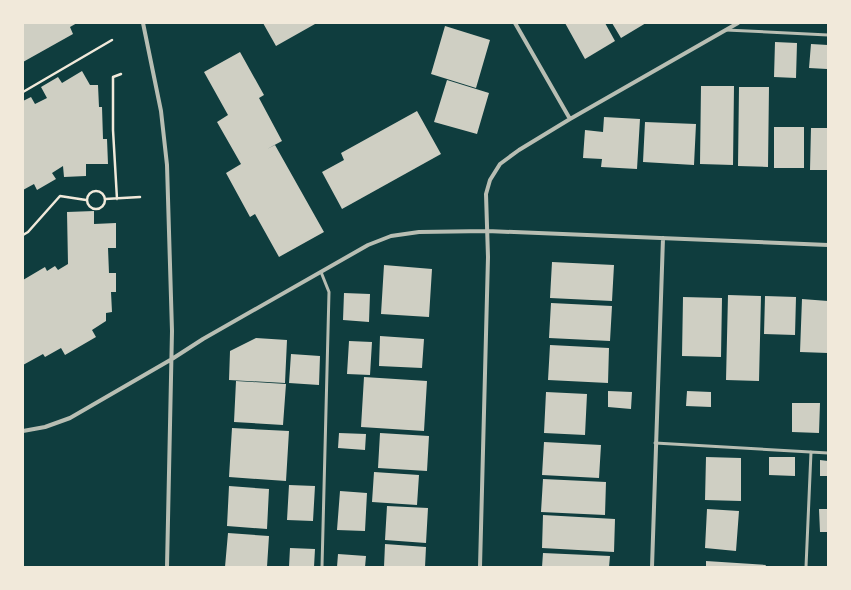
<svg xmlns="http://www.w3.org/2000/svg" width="851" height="590" viewBox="0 0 851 590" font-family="Lato,sans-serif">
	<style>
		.building { fill: #cfcfc3 }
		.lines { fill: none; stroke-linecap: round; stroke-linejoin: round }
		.path { stroke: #f1e9da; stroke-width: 2.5 }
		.service { stroke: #b8beb3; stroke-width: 3 }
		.minor { stroke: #b8beb3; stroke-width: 4 }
	</style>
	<rect width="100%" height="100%" fill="#0f3d3e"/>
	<path class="building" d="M23,23H77L70,27L73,34L23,62Z
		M263,23H314L315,24L276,46Z
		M565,23H605L615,41L585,59Z
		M612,23H646L621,38Z
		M445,26L490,40L476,88L431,74Z
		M775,42L797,43L796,78L774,77Z
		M811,44L828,45L827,69L809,68Z
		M240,52L264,95L259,98L282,141L267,149L275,145L324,232L279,257L255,214L250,217L226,173L241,164L217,122L228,115L204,72Z
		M82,71L90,85H98L99,107H102L103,139H107L108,164H86V176L64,177L63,166L52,173L56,179L37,190L34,184L23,190V101L31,97L35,104L47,98L41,87L58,77L62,83Z
		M447,80L489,93L477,134L434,122Z
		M701,86H734L733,165L700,164Z
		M739,87H769L768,167L738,166Z
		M417,111L441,154L342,209L322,172L344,160L341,153Z
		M604,117L640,119L637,169L601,167L602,159L583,158L585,130L603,132Z
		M645,122L696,124L694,165L643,162Z
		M774,127H804V168H774Z
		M811,128H828V170H810Z
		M94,211V224L116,223V248H108L109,273H116V292H111L112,312L106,313V321L92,330L96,337L65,355L61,348L45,357L43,354L23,365V280L45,267L47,271L55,266L58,270L68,264L67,212Z
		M552,262L614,265L612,301L550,298Z
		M384,265L432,269L429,317L381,314Z
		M344,293L370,294L369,322L343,320Z
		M728,295L761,296L759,381L726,380Z
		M765,296L796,297L795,335L764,334Z
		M683,297L722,298L721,357L682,356Z
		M802,299L828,301V353L800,352Z
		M551,303L612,306L610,341L549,338Z
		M380,336L424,339L422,368L379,366Z
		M256,338L287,340L285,383L229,380L230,351Z
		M349,341L372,342L370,375L347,374Z
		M550,345L609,348L608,383L548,380Z
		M291,354L320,356L319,385L289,383Z
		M364,377L427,381L424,431L361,427Z
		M236,381L286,384L283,425L234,422Z
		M608,391L632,392L631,409L608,407Z
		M687,391L711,392V407L686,406Z
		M546,392L587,394L585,435L544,433Z
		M792,403H820L819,433L792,432Z
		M232,428L289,431L286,481L229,477Z
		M339,433L366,434L365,450L338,448Z
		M380,433L429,436L427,471L378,468Z
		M544,442L601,445L599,478L542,475Z
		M706,457L741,458V501L705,500Z
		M769,457H795V476L769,475Z
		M820,460L828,461V476H820Z
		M374,472L419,475L417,505L372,502Z
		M543,479L606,482L605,515L541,512Z
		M289,485L315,486L313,521L287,520Z
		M229,486L269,489L267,529L227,526Z
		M340,491L367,493L365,531L337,530Z
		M387,506L428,508L426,543L385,540Z
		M707,509L739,511L736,551L705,548Z
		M819,509H828V532H820Z
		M543,515L615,519L614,552L542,548Z
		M228,533L269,536L267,567H225Z
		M385,544L426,547L425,567H384Z
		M290,548L315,549L314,567H289Z
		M543,553L610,556L609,567H542Z
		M338,554L366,556L365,567H337Z
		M706,561L766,565L765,567H706Z"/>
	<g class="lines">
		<path class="path" d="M23,92L112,40
			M87 200a9 9 0 1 1 18 0a9 9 0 1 1-18 0Z
			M105,199L140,197
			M117,199L113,130V77L121,74
			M23,235L28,232L60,196L86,200"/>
		<path class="service" d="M726,30L828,35
			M321,272L329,292L322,567
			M655,443L828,453
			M806,567L811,452"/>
		<path class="minor" d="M143,23L161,111L167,165L172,331L167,567
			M515,23L570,119
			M23,431L45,427L70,418L172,359L203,339L368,245L391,236L419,232L487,231L828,245
			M480,567L488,257L486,194L490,180L500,164L519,150L570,119L738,23
			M652,567L663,238"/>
	</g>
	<rect width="851" height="590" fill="none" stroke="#f1e9da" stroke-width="48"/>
</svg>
